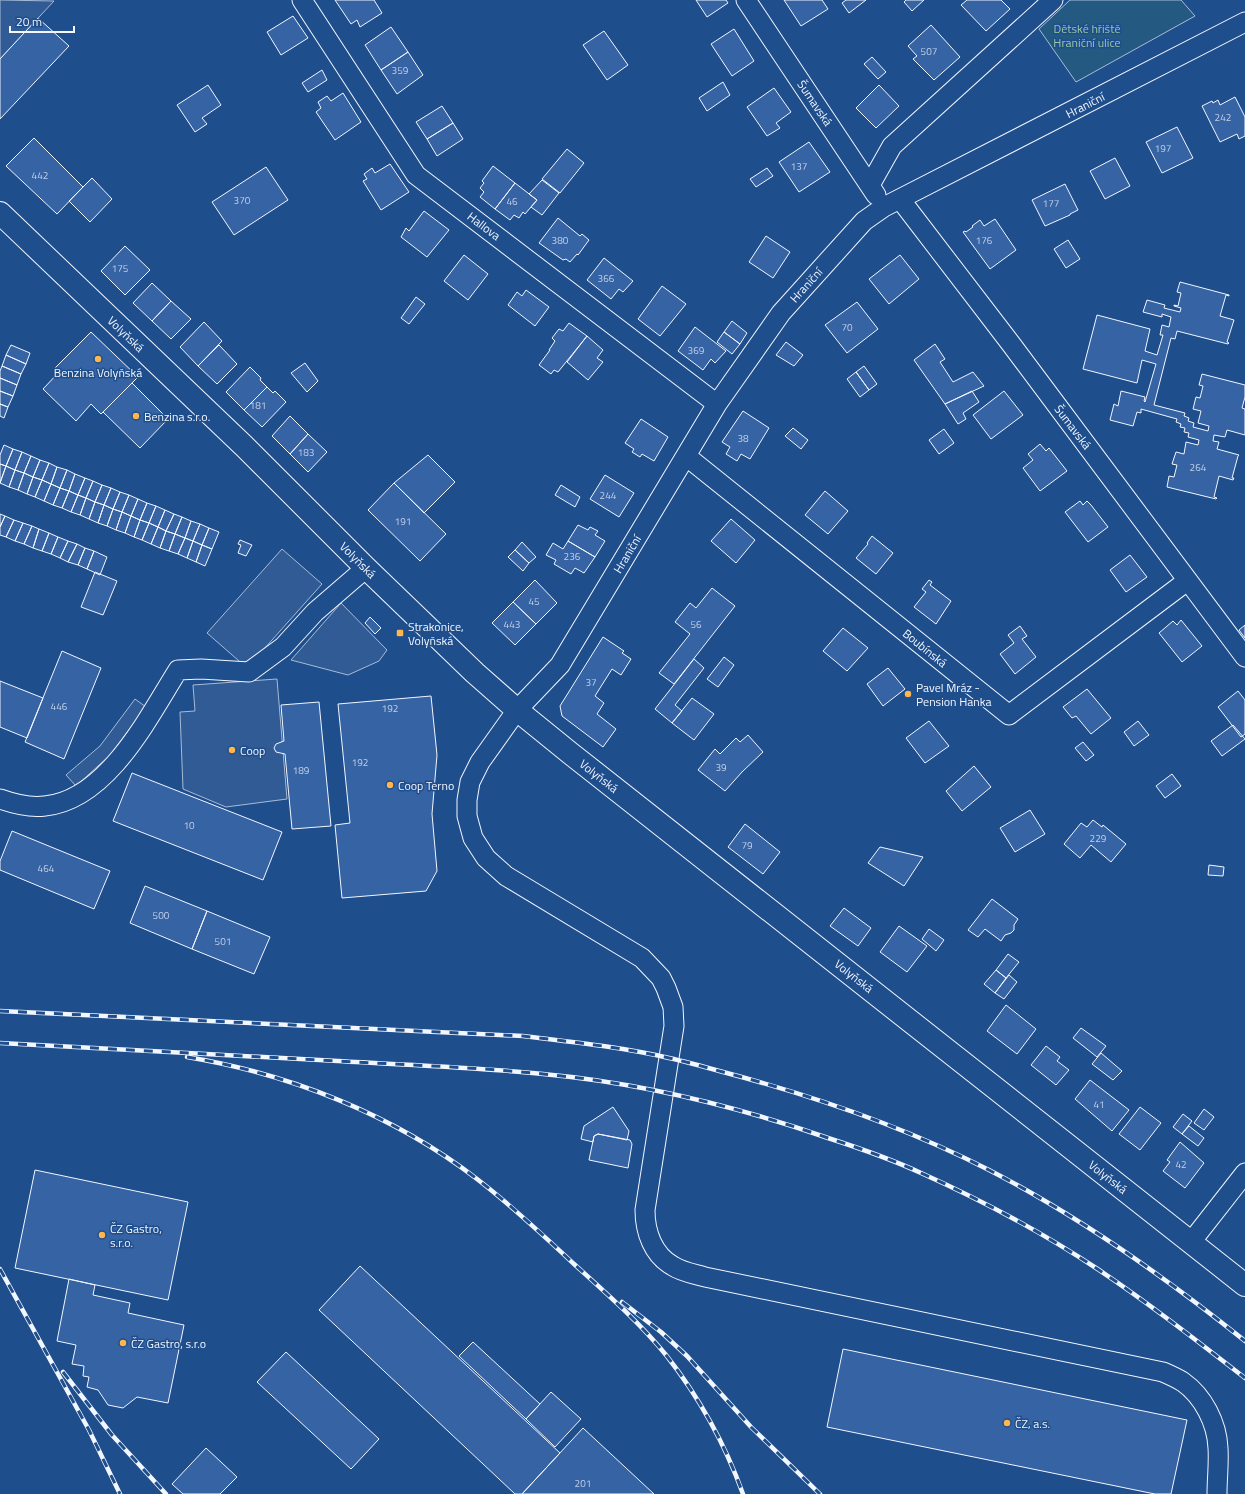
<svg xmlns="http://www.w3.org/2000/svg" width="1245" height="1494" viewBox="0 0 1245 1494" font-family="'Titillium Web',sans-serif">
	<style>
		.green { fill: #245a82; stroke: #a8bbd7 }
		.parking { fill: #305b95; stroke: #a8bbd7 }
		.building { fill: #3563a3; stroke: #f2f6ff }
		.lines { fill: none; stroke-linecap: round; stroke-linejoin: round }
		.street-casing { stroke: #f2f6ff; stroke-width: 21 }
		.primary-casing { stroke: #f2f6ff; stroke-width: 24 }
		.street { stroke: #1f4e8c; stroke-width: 19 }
		.primary { stroke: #1f4e8c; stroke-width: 22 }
		.rail-casing { stroke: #f2f6ff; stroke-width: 4.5 }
		.rail { stroke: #1f4e8c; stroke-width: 3; stroke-dasharray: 9; stroke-linecap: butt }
		.poi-dot { fill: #ffb74d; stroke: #1f4e8c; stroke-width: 1.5 }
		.labels { text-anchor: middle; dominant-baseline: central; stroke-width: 3; stroke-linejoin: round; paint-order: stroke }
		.number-label { font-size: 10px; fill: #c3d1e8 }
		.park-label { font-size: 12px; fill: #97c8a6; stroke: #1f4e8c }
		.street-label { font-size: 12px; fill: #f2f6ff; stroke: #1f4e8c }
		.poi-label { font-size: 12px; fill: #f2f6ff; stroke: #1f4e8c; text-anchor: start }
	</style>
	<rect width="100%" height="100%" fill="#1f4e8c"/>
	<path class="green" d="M1070,0H1181L1195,16L1076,82L1039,29Z"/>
	<path class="parking" d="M0,0L54,1L0,59Z
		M282,549L322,584L247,668L207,633Z
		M341,603L387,650L379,661L348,675L291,660Z
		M277,679L287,799L226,807L183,789L180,712L195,711L193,685Z
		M135,699L146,707L110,755L76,786L66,775L100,746Z"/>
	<path class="building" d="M335,0H374L382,13L360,27L357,20L351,24Z
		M696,0H726L728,3L707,17Z
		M784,0H822L828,9L801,26Z
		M846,0H866L849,13L842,3Z
		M906,0H924L912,11L904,2Z
		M967,0H1001L1010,9L986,31L961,5Z
		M293,16L308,38L281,55L267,32Z
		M38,18L69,46L0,119V59Z
		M931,25L960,57L934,80L913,59L917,56L908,46Z
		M391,27L408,52L381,70L365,45Z
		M734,29L754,61L732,76L711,44Z
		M604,31L628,65L607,80L583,45Z
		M408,52L423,75L397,94L381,70Z
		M872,57L886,72L878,79L864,64Z
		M322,70L327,80L308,92L302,83Z
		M723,82L730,95L707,111L699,98Z
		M208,85L221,105L202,118L207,124L195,132L177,105Z
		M879,85L899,106L876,128L856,108Z
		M774,88L791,112L776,123L780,128L767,136L747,107Z
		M343,93L361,122L335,140L316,112L321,108L318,102L327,96L331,101Z
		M1235,97L1245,117V136L1239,139L1237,134L1220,142L1202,106L1212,101L1213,103L1218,100L1220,105Z
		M442,106L453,123L427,139L416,122Z
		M453,123L463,139L437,156L427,139Z
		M1177,127L1193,158L1162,173L1146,142Z
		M34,138L83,187L57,214L6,166Z
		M809,142L830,172L799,192L779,162Z
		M567,149L584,163L560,193L542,179Z
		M1115,158L1130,186L1105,199L1090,171Z
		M390,164L409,192L381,210L363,181L367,179L364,174L372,168L375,173Z
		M493,166L515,183L495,209L480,197L484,192L480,188L484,183L482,181Z
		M266,167L288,200L234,235L212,202Z
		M767,168L773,176L756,187L750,179Z
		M92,178L112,199L90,222L69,201Z
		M542,180L559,193L542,215L531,207L537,200L529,194Z
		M515,183L537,200L525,214L523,212L519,218L514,215L510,220L495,209Z
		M1065,184L1078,210L1070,214V215L1045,226L1032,200Z
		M424,211L449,230L427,257L401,237L406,228L409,231Z
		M558,218L580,236L582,234L589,240L578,255L577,254L570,262L566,259L563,260L539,243Z
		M995,219L1016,250L990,269L963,232L965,231L966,232L973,227L972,226L980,220L984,226Z
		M766,236L790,252L773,278L749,262Z
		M1068,240L1080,259L1066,268L1054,249Z
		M125,246L150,270L125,295L101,271Z
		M464,255L488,274L468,300L444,281Z
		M900,255L919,279L889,304L869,279Z
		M604,258L633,281L623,292L619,289L611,299L587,280Z
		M1180,282L1229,295V296L1226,295L1220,316L1234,320L1227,342L1229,343L1228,344L1177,331L1175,339L1171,338L1154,405L1185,413L1184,416L1189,418L1188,421L1194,423L1193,427L1208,431L1209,426L1198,423L1201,411L1193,409L1196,397L1200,398L1203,386L1199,385L1202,374L1245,385V397L1242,408L1245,409V435L1227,430L1225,437L1214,435L1213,441L1219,442L1217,449L1239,455L1238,456L1232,478H1234L1233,480L1219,476L1214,497L1217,498L1216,499L1167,487L1169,476L1174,477L1177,465L1172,464L1176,452L1184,454L1186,442L1198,445L1199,440L1188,437L1189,433L1184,432L1185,428L1180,427L1181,424L1176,422L1177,419L1141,409V413L1137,412L1133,426L1110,420L1114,404L1118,406L1121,391L1145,397L1144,401L1145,402L1156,364L1142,360L1137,383L1083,369L1097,315L1150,329L1145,351L1157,355L1163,335H1160L1162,325L1169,327L1171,317L1162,314V317L1143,312L1147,300L1165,305L1164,308L1180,312L1181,308L1174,306V305L1178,306L1181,293L1177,292Z
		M152,283L171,301L152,321L133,303Z
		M662,286L686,304L660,336L638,319Z
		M526,290L549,307L535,326L508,305L517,292L522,296Z
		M416,297L425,304L409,324L401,318Z
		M171,301L191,319L171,339L152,321Z
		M857,302L878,329L847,353L825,325Z
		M732,321L747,333L740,344L724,332Z
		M204,322L222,341L198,366L180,347Z
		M569,323L587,336L558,372L554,370L551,374L539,365L550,350H549L555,341L552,338L559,329L563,331Z
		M695,327L726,351L715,363L711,359L703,370L678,351Z
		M91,332L138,377L101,414L91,404L76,421L43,389L59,372L55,368Z
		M724,332L740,344L732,354L717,342Z
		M587,336L603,350L597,358L603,362L588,380L567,362Z
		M786,342L803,355L794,366L776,355Z
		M935,344L945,359L940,362L953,382L973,372L984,386L945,404L914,360Z
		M11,345L30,353L26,364L6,355Z
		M219,345L237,364L217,384L198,366Z
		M6,355L26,364L21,374L2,366Z
		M305,363L318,381L307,392L291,373Z
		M2,366L21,374L17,385L0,378V371Z
		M864,366L877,384L869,390L856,372Z
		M250,367L261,378L260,380L267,387L244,410L226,392Z
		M856,372L869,390L860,397L847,379Z
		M0,378L17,385L13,396L0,391Z
		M132,383L168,419L140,448L103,412Z
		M267,387L273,393L275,391L286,402L262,427L244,410Z
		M0,391L13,396L8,407L0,404Z
		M972,391L979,402L963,413L966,419L958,424L945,404Z
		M1004,391L1023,415L991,439L973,415Z
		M0,404L8,407L4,418L0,416Z
		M743,411L769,428L750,459L741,454L737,461L726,454L730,447L722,442Z
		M290,416L308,434L290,454L272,436Z
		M641,419L668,437L654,461L642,454L640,457L632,452L634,449L625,443Z
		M793,428L808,440L801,449L785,436Z
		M944,429L954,443L939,454L929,440Z
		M308,434L327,452L308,472L290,454Z
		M1040,444L1046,451L1049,448L1067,471L1040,491L1023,468L1033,460L1028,454Z
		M4,445L13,449L6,466L0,464V455Z
		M13,449L22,452L15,470L6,466Z
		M22,452L31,456L24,473L15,470Z
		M428,455L455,482L424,513L394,483Z
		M31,456L40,460L33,477L24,473Z
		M40,460L49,463L42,480L33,477Z
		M49,463L57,467L51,484L42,480Z
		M0,464L6,466L0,483Z
		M6,466L15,470L9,487L0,483Z
		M57,467L67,470L60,488L51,484Z
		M15,470L24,473L18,490L9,487Z
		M67,470L75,474L69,491L60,488Z
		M24,473L33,477L27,494L18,490Z
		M75,474L85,478L78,495L69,491Z
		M605,475L634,493L619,517L590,499Z
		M33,477L42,480L35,497L27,494Z
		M85,478L93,481L86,498L78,495Z
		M42,480L51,484L44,501L35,497Z
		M93,481L102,485L95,502L86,498Z
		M394,483L446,534L420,561L368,510Z
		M51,484L60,488L53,505L44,501Z
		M102,485L111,488L104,505L95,502Z
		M561,485L580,497L575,507L555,495Z
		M60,488L69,491L62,508L53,505Z
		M111,488L120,492L113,509L104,505Z
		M69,491L78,495L71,512L62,508Z
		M825,491L848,511L828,534L805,515Z
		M120,492L129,495L122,512L113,509Z
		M78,495L86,498L80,515L71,512Z
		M129,495L138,499L131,516L122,512Z
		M86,498L95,502L89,519L80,515Z
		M138,499L147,503L140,520L131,516Z
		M1080,501L1083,505L1087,501L1091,505L1108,527L1088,542L1065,512Z
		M95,502L104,505L98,523L89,519Z
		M147,503L156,506L149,523L140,520Z
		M104,505L113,509L107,526L98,523Z
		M156,506L165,510L158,527L149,523Z
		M113,509L122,512L116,530L107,526Z
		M165,510L174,514L166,531L158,527Z
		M122,512L131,516L125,533L116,530Z
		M0,514L5,516L0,527Z
		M174,514L182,517L175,534L166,531Z
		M5,516L14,520L6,537L0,535V527Z
		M131,516L140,520L134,537L125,533Z
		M182,517L191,521L185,538L175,534Z
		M731,519L755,540L736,563L711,541Z
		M14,520L23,523L15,541L6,537Z
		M140,520L149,523L142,540L134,537Z
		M191,521L200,524L193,541L185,538Z
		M23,523L32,526L24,544L15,541Z
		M149,523L158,527L151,544L142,540Z
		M200,524L209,528L202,545L193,541Z
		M578,525L588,530L590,527L598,531L595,535L605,541L595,557L568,541Z
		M32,526L39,529L33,548L24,544Z
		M158,527L166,531L160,548L151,544Z
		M209,528L219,532L212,549L202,545Z
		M39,529L49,533L42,551L33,548Z
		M166,531L175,534L169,551L160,548Z
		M49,533L58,537L51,554L42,551Z
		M175,534L185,538L178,554L169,551Z
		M872,536L893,553L876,574L856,558L868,544L867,543Z
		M58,537L68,541L60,558L51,554Z
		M185,538L193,541L187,558L178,554Z
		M240,540L252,545L246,556L238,553L241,545L238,544Z
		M68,541L77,544L68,562L60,558Z
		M193,541L202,545L196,562L187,558Z
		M568,541L595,557L584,573L575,568L571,574L554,564L556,560L546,555L553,543L563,549Z
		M522,542L536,557L529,563L515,550Z
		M77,544L85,548L78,565L68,562Z
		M202,545L212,549L205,566L196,562Z
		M85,548L94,551L87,569L78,565Z
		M515,550L529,563L523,571L508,557Z
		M94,551L107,557L100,575L87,569Z
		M1130,555L1147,577L1126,592L1110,570Z
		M95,572L117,581L103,615L81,607Z
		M535,580L557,603L536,624L513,602Z
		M929,580L932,582L930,585L951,601L936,624L914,607L926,592L922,589Z
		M712,588L735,606L674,684L659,673L690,634L675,622L690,603L696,608Z
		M513,602L536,624L515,645L492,623Z
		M370,617L381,628L375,634L365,623Z
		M1181,620L1202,646L1182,662L1159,633L1173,621L1177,625Z
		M1245,625V638L1239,630Z
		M1020,626L1027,636L1022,639L1036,657L1015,674L1000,654L1014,643L1008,635Z
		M843,628L868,648L847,671L823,651Z
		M603,637L624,651L622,653L631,659L621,675L612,669L595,696L604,703L597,714L616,729L603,747L562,716L560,706Z
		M62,651L101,668L64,759L25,742Z
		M724,657L734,665L718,687L707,679Z
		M694,659L704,668L675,705L682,711L672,723L655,709Z
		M888,668L905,689L883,706L867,684Z
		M0,681L43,698L27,738L0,727Z
		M1087,689L1111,718L1091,734L1076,716L1072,718L1063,707Z
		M1238,691L1245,700V734L1241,737L1218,707Z
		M431,696L437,755L432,814L437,871L426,891L342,898L335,825L350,823L338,704Z
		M692,698L714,714L694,740L672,723Z
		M319,702L331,826L292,829L285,754L276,752L274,748L276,744L284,741L281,705Z
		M929,721L949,746L925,763L906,738Z
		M1138,721L1149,735L1134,746L1124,732Z
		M1233,725L1245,739L1222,756L1211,741Z
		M748,735L763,752L742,772L725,791L698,770L715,749L720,754L736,738L740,742Z
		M1083,742L1094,755L1086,761L1075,748Z
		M974,766L991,787L962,811L946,791Z
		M132,773L282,832L263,880L113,821Z
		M1172,774L1181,786L1165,798L1156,786Z
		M1030,810L1045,834L1015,852L1000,828Z
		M1093,820L1102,827L1103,825L1126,844L1111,862L1091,845L1080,858L1064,844L1081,823L1087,827Z
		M745,824L780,852L763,874L728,847Z
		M12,831L110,871L94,909L0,870V861Z
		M880,847L923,857L904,886L868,863Z
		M1209,865L1224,867L1223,876L1208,875Z
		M145,886L207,911L192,949L130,923Z
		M992,899L1018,919L1014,925V930L1011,933L1005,935L1001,941L985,929L978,937L968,930Z
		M844,908L871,928L858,946L830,926Z
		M207,911L270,937L254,974L192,949Z
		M899,926L927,946L907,972L880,952Z
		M929,929L944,940L936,951L922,939Z
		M1008,954L1019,962L1006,978L996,970Z
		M996,970L1006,978L995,993L984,984Z
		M1009,975L1017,982L1004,999L995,993Z
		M1006,1005L1036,1029L1017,1054L987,1031Z
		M1081,1028L1106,1046L1097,1057L1073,1038Z
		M1046,1046L1060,1057L1057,1061L1069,1070L1056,1085L1031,1065Z
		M1101,1053L1122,1071L1113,1080L1092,1064Z
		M1090,1080L1129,1110L1112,1131L1075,1099Z
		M613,1107L629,1131L627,1140L598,1134L594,1136L593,1142L581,1139L584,1126Z
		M1140,1107L1161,1123L1140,1150L1119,1134Z
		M1204,1109L1214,1117L1204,1130L1194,1123Z
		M1183,1114L1192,1121L1182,1134L1173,1127Z
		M1189,1126L1204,1138L1198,1146L1182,1134Z
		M598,1134L630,1140L632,1144L628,1168L589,1160L594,1136Z
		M1180,1142L1204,1163L1185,1188L1163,1171L1170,1162L1167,1160Z
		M35,1170L188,1202L168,1300L15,1268Z
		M360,1266L560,1453L522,1494H515L319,1310Z
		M69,1279L95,1285L93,1295L130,1303L128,1313L184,1325L168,1403L137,1397L123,1408L108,1405L98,1390L87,1387L89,1377L83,1376L84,1366L72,1364L76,1345L57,1341Z
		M473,1342L540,1404L526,1419L459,1356Z
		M843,1349L1187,1420L1171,1494H1155L827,1427Z
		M286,1352L379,1439L351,1469L257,1382Z
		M551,1392L581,1419L555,1447L526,1419Z
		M583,1428L654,1494H522Z
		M206,1448L237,1477L220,1494H183L172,1484Z"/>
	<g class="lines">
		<defs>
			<path id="street" d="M302,0L416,175L717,404
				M746,0L876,195
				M870,185L892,146L1053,0
				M900,199L1011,344L1245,657
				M686,456L1009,715L1187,581
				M0,799C14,804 30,808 45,806C107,800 148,718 178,670L201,669L249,672L283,647L315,612L366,568
				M1191,1242L1245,1173
				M1217,1494C1217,1479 1219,1463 1218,1448C1217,1423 1203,1396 1183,1382C1177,1378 1170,1375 1163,1372L705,1277C695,1274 682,1272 673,1266C653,1255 645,1232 645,1210L674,1026L673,1007L666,988L661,978L642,958L506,876L486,858L473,838L467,816V800L470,782L480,762L517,710L560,665L717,404L781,313L864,221L884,207L1245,22"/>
			<path id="primary" d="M0,213L244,446L366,568L475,673L517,710L570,753L1245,1285"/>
		</defs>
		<use href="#street" class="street-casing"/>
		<use href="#primary" class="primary-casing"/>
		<use href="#street" class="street"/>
		<use href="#primary" class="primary"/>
		<defs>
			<path id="rail" d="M0,1011L523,1036C572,1042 621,1047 669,1058C687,1062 705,1067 723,1072C814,1096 905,1127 989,1170C1080,1217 1165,1277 1245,1341
				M0,1043C113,1049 225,1055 338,1061C406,1065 475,1067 543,1074C640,1083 736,1106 828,1138C859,1148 891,1159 921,1173C981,1200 1040,1231 1096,1268C1147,1302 1196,1340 1245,1378
				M187,1057C290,1074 394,1115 477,1179C511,1205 543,1235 574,1264C606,1293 639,1322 666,1355C699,1397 725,1444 743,1494
				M0,1269L89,1430L120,1494
				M622,1302L661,1332L687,1356L751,1427L820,1494
				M63,1372L112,1435L166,1494"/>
		</defs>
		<use href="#rail" class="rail-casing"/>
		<use href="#rail" class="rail"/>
	</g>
	<g class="poi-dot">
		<circle cx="98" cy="359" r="4"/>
		<circle cx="136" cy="416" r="4"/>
		<rect x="396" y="629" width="8" height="8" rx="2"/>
		<circle cx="908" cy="694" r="4"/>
		<circle cx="232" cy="750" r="4"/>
		<circle cx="390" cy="785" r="4"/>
		<circle cx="102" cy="1235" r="4"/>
		<circle cx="123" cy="1343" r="4"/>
		<circle cx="1007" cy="1423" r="4"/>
	</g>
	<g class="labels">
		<g class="number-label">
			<text x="929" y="51">507</text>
			<text x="400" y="70">359</text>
			<text x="1223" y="117">242</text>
			<text x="1163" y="148">197</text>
			<text x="799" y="166">137</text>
			<text x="40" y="175">442</text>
			<text x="242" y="200">370</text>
			<text x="512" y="201">46</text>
			<text x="1051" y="203">177</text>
			<text x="560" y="240">380</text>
			<text x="984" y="240">176</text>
			<text x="120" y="268">175</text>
			<text x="606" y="278">366</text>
			<text x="847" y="327">70</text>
			<text x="696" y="350">369</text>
			<text x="258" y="405">181</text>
			<text x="743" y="438">38</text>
			<text x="306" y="452">183</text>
			<text x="1198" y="467">264</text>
			<text x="608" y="495">244</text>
			<text x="403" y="521">191</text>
			<text x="572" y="556">236</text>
			<text x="534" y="601">45</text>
			<text x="512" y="624">443</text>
			<text x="696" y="624">56</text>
			<text x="591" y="682">37</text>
			<text x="59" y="706">446</text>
			<text x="390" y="708">192</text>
			<text x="360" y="762">192</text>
			<text x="721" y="767">39</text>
			<text x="301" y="770">189</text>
			<text x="189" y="825">10</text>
			<text x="1098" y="838">229</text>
			<text x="747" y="845">79</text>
			<text x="46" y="868">464</text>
			<text x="161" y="915">500</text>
			<text x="223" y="941">501</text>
			<text x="1099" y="1104">41</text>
			<text x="1181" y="1164">42</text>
			<text x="583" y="1483">201</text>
		</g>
		<g class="park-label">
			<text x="1087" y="28">Dětské hřiště<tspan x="1087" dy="14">Hraniční ulice</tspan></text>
		</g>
		<g class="street-label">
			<text transform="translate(815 103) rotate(56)">Šumavská</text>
			<text transform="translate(1085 105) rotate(-27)">Hraniční</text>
			<text transform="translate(484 226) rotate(37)">Hallova</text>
			<text transform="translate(806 285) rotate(-48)">Hraniční</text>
			<text transform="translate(126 334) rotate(44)">Volyňská</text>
			<text transform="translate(1073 427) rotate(53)">Šumavská</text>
			<text transform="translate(627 554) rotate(-59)">Hraniční</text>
			<text transform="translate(358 560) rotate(45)">Volyňská</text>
			<text transform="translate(925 648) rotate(39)">Boubínská</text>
			<text transform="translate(599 776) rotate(38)">Volyňská</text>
			<text transform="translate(854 976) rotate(38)">Volyňská</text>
			<text transform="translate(1108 1177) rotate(38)">Volyňská</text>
		</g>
		<g class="poi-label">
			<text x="98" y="372" text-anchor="middle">Benzina Volyňská</text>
			<text x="144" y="416">Benzina s.r.o.</text>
			<text x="408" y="626">Strakonice,<tspan x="408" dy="14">Volyňská</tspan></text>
			<text x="916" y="687">Pavel Mráz -<tspan x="916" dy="14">Pension Hanka</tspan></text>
			<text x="240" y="750">Coop</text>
			<text x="398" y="785">Coop Terno</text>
			<text x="110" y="1228">ČZ Gastro,<tspan x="110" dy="14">s.r.o.</tspan></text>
			<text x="131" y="1343">ČZ Gastro, s.r.o</text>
			<text x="1015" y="1423">ČZ, a.s.</text>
		</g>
	</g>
	<path d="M10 26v6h64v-6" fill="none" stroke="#f2f6ff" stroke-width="2"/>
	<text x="16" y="26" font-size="12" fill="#f2f6ff" stroke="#1f4e8c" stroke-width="3" paint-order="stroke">20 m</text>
</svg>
